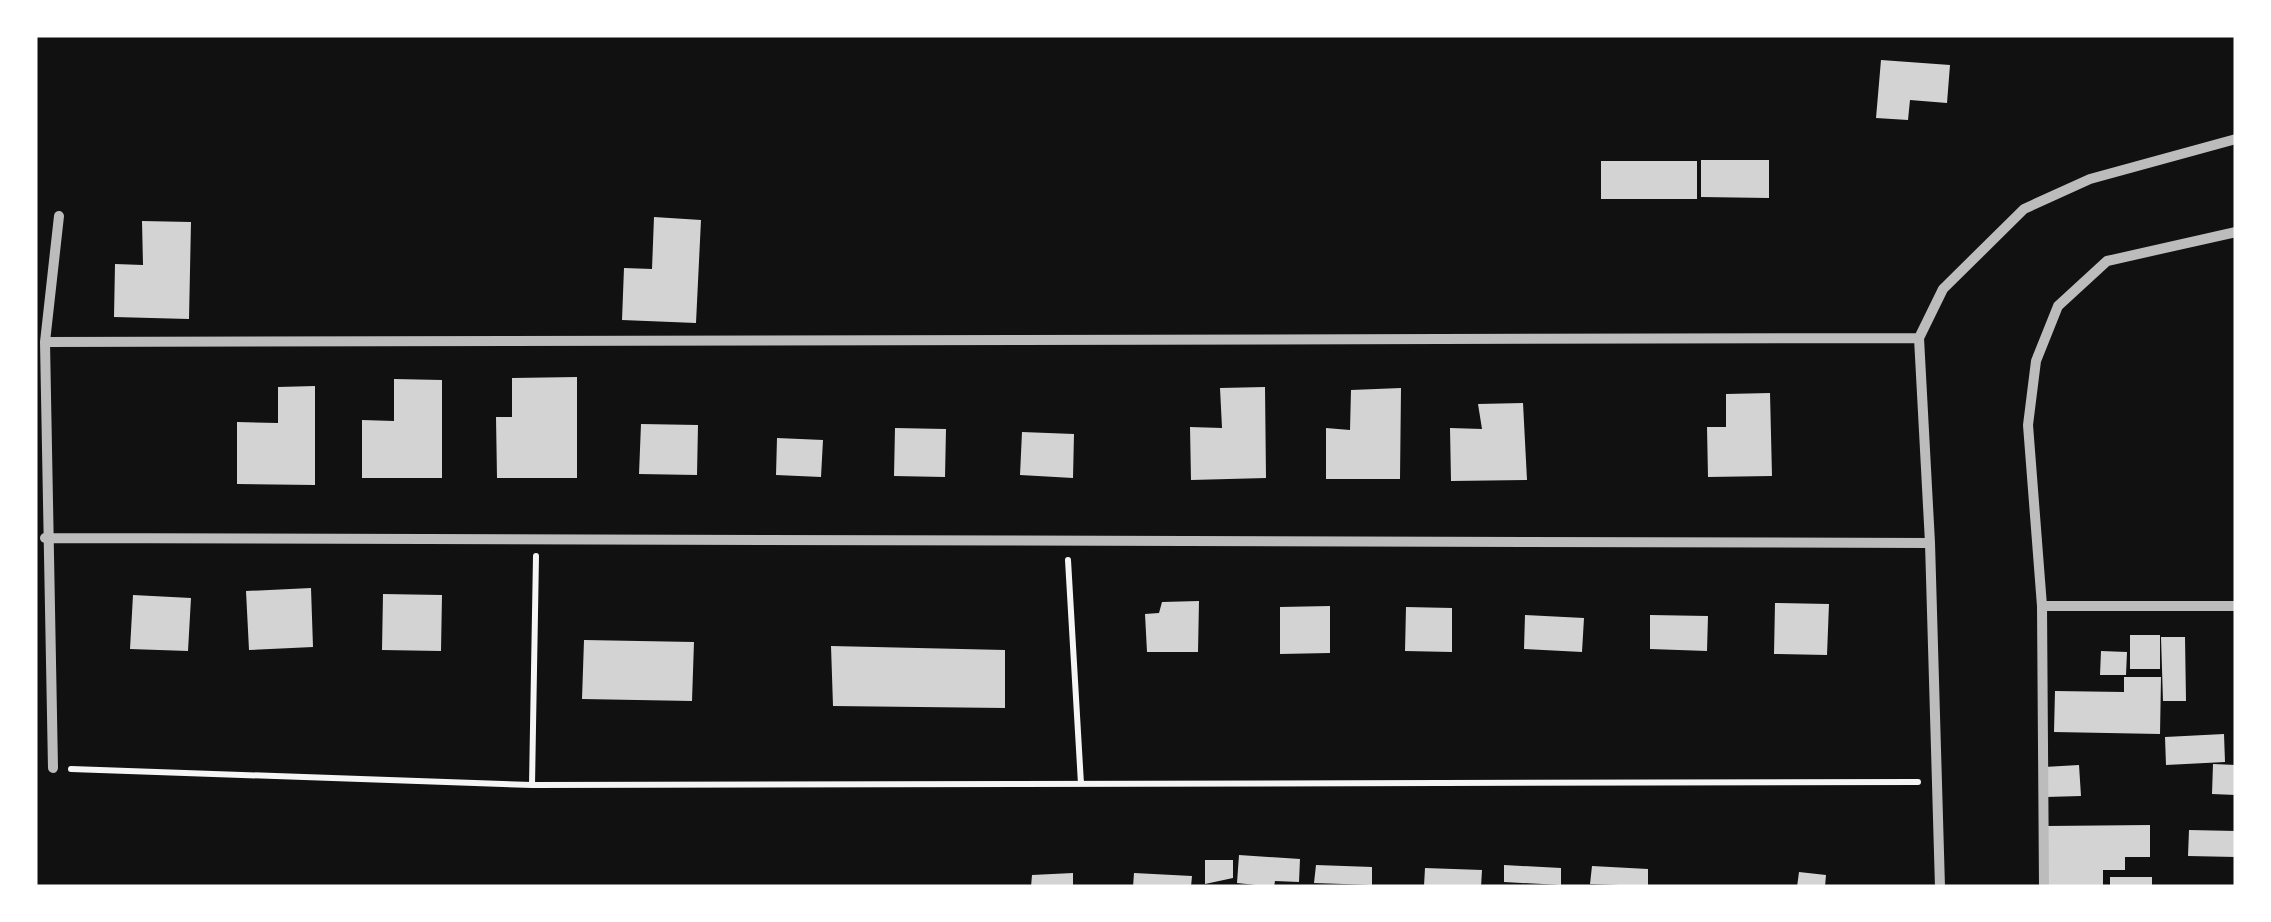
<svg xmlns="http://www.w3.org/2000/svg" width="2271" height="922" viewBox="0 0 2271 922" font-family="'Titillium Web',sans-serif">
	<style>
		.building { fill: #d3d3d3 }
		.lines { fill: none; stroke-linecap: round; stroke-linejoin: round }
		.path { stroke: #f5f5f5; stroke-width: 6 }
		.minor { stroke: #bcbcbc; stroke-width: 10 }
	</style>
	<rect width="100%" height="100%" fill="#111"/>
	<path class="building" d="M1881,60L1950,65L1947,103L1910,100L1908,120L1876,118Z
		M1701,160H1769V198L1701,197Z
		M1601,161H1697V199H1601Z
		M654,217L701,220L696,323L622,320L624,268L652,269Z
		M142,221L191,222L189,319L114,317L115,264L143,265Z
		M577,377V478H497L496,417H512V378Z
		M394,379L442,380V478H362V420L394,421Z
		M315,386V485L237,484V422L278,423V387Z
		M1265,387L1266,478L1191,480L1190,427L1222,428L1220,388Z
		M1401,388L1400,479H1326V428L1350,430L1351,390Z
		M1770,393L1772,476L1708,477L1707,427H1726V394Z
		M1523,403L1527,480L1451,481L1450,428L1482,429L1478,404Z
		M641,424L698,425L697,475L639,474Z
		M895,428L946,429L945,477L894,476Z
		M1022,432L1074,434L1073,478L1020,475Z
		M777,438L823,440L821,477L776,475Z
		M311,588L313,647L249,650L246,591Z
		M383,594L442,595L441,651L382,650Z
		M133,595L191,598L188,651L130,649Z
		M1199,601L1198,652H1147L1145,614L1159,613L1162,602Z
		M1775,603L1829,604L1827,655L1774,654Z
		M1330,606V653L1280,654V607Z
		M1406,607L1452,608V652L1405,651Z
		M1525,615L1584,618L1582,652L1524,649Z
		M1650,615L1708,616L1707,651L1650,649Z
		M2130,635H2160V669H2130Z
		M2161,637H2185L2186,701H2163Z
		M584,640L694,642L692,701L582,699Z
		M831,646L1005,650V708L833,706Z
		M2101,651L2127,652L2126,675H2100Z
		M2124,677H2161L2160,734L2054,732L2055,691L2124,692Z
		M2224,734L2225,762L2166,765L2165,737Z
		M2213,764L2236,765V795L2212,794Z
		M2079,765L2081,796L2046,797L2044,767Z
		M2150,825V857H2125V870H2103V887H2047V826Z
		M2189,830L2236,831V857L2188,856Z
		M1239,855L1300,859L1299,882L1275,881L1274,887L1237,883Z
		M1205,860H1233V878L1205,884Z
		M1316,865L1372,867V885L1314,883Z
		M1504,865L1561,868V885L1504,882Z
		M1592,866L1648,869V886L1590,884Z
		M1425,868L1482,870L1481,887L1424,886Z
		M1799,872L1826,875L1825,887H1797Z
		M1073,873V887H1031L1032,875Z
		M1134,873L1192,876L1191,887H1133Z
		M2110,877H2152V887H2110Z"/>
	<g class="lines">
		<path class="path" d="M1068,560L1081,784
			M71,769L532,785L1918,782
			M532,785L536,556"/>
		<path class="minor" d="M45,342L1919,338
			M45,538L1930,543
			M2042,606H2236
			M53,768L45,342L59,216
			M1940,887L1930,543L1919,338L1943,289L2024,209L2090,179L2236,139
			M2044,887L2042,606L2028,425L2036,361L2058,306L2107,261L2236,232"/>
	</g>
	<rect width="2271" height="922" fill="none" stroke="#ffffff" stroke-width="75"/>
</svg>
